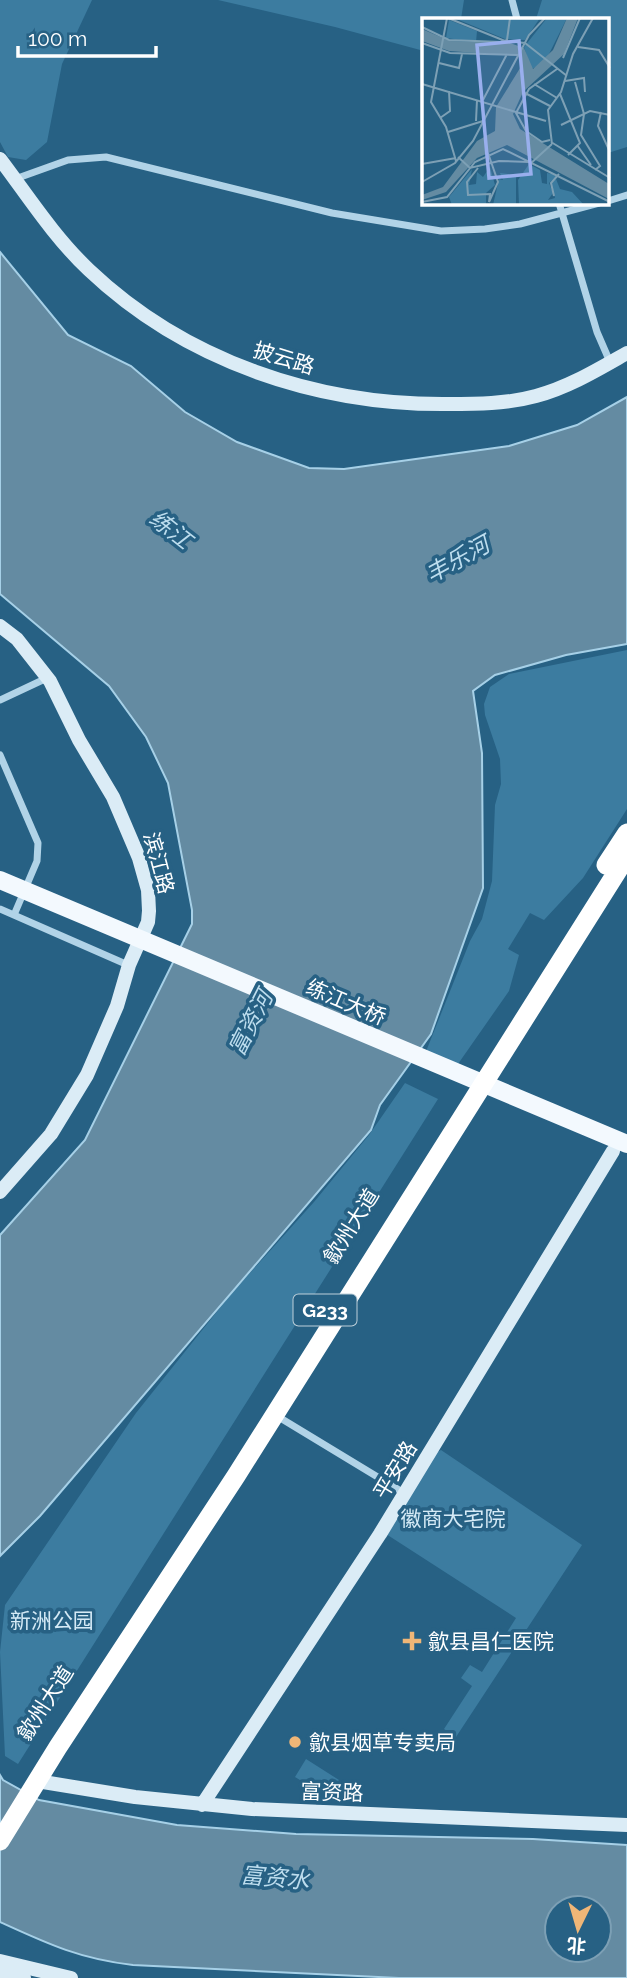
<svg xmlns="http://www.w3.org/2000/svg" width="627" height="1978" viewBox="0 0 627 1978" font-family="Raleway,'Noto Sans SC',sans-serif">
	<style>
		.green { fill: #3c7ca0 }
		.water { fill: #648ba2; stroke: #a6d0e7; stroke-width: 2; fill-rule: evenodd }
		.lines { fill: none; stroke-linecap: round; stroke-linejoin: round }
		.street { stroke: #b1d3e7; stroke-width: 7 }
		.secondary { stroke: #dbecf6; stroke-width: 14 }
		.primary { stroke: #f3f9fe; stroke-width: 18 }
		.highway { stroke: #fff; stroke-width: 19 }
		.poi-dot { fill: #efb677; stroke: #276184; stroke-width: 2.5 }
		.labels { text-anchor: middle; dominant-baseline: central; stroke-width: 7; stroke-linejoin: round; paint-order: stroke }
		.shield { fill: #276184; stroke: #bed0da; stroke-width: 2 }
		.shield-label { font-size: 19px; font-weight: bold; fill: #fff }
		.street-label { font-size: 21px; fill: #fff; stroke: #276184 }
		.park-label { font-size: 21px; fill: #d5eaf6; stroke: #276184 }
		.poi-label { font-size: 21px; fill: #fff; stroke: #276184; text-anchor: start }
		.water-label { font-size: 23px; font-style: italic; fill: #bdddee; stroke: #276184 }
		.inset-road { fill: none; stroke: #7da0b5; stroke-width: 2 }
		.view { fill: #99afed; fill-opacity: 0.15; stroke: #99afed; stroke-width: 3.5 }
		.inset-edge { fill: none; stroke: #fff; stroke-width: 3.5 }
	</style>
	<rect width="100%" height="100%" fill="#276184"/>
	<path class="green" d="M0,0H92L62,64L47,142L26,160L8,157L0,142Z
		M218,0H464L461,19H424V51L335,27Z
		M542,0H627V147L608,153V19H536Z
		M627,650V809L583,878L544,920L530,913L508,949L519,955L509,991L458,1064L425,1054L470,941L482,919L492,881L495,805L501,784L500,759L485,715L484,704L490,687L509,674Z
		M405,1083L438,1099L18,1764L5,1756L0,1652L5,1605L136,1413L231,1294L314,1202L369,1135Z
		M441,1450L582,1545L456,1737L444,1729L472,1686L461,1678L470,1665L482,1672L516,1618L386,1534L436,1453Z
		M306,1759L339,1780L328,1797L295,1777Z"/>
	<path class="water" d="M0,252L68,335L131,366L185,412L237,442L309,468L344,469L509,446L577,425L627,397V644L566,655L495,675L473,691L482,753L483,888L431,1034L380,1105L371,1130L40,1516L0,1556V1235L85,1140L192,924V910L168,783L146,737L109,686L0,594Z
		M0,1775L3,1780L39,1800L177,1825L296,1834L533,1839L627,1845V1978H399L133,1965C80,1959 48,1944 0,1922ZM557,1908H599V1950H557Z"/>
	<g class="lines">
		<path class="street" d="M512,0L517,19
			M15,179L68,160L106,157L332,213L441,231L485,229L520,224L599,203
			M608,201L627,195
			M559,203L597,332L610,362
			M0,700L47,678
			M0,755L38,843L37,861L14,915
			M0,909L128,965
			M277,1416L404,1493"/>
		<path class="secondary" d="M0,159C28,196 54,237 89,270C185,361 316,405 447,404C476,404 507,404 536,396C569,387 597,370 627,353
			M0,626L17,639L50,681L79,740L113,797L139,858L148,890L149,911L148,922L129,965L117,1006L87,1075L51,1134L0,1192
			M37,1781L135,1797L252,1809L627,1825
			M202,1805L380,1534L613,1151
			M0,1961L71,1978
			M0,1972L24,1978"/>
		<path class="primary" d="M0,880L627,1144"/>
		<path class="highway" d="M606,865L627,833
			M0,1841L58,1747L236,1476L627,856"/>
	</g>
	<g class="poi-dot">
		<path d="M408.5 1630.5h7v7h7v7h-7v7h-7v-7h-7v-7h7z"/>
		<circle cx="295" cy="1742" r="7"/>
	</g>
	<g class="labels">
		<rect class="shield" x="293.5" y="1294.5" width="63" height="31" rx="5"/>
		<g class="shield-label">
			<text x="325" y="1310">G233</text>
		</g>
		<g class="street-label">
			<text transform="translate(284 358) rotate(17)">披云路</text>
			<text transform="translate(159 863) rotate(75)">滨江路</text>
			<text transform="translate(346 1002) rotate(23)">练江大桥</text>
			<text transform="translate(351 1226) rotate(-58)">歙州大道</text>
			<text transform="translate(395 1470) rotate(-59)">平安路</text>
			<text transform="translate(45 1703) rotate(-57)">歙州大道</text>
			<text transform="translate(332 1792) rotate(2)">富资路</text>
		</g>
		<g class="park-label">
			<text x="453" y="1518">徽商大宅院</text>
			<text x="52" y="1620">新洲公园</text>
		</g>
		<g class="poi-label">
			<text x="428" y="1641">歙县昌仁医院</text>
			<text x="309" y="1742">歙县烟草专卖局</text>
		</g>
		<g class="water-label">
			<text transform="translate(171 529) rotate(38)">练江</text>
			<text transform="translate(457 559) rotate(-29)">丰乐河</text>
			<text transform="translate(250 1023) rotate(-63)">富资河</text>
			<text transform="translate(275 1877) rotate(5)">富资水</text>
		</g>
	</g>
	<g transform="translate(422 18)">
		<rect width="187" height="187" fill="#276184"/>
		<path d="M32,0H118L103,22L83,21ZM125,0H145L122,46L109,51L102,29ZM27,2L55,13L54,24L24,20ZM107,146L118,152L120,165L125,166V155L136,157L127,165L131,175L126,182L133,180L129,165L134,161L138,171L150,174L162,187H97L96,162ZM68,149L73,167L64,175V187H30L27,179L50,151L47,167L54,166L55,154L61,159ZM78,155L94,157V187H71L77,161L81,162Z" fill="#3c7ca0"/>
		<path d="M145,0H156L142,36L101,74L91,96L98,111L187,166V181L85,127L55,140L24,174L0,182V177L21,169L55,123L73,113L74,89L100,47L99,38L27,33L0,23V11L28,23L88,25L102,30L111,51L131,32Z" fill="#648ba2"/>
		<path class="inset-road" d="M25,0L9,84L24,109L34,143M26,0L83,23L103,25M0,9L27,22L79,24L85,22L88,0M0,25L28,35L96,37M103,25L145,58M156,29L177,32L188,50M141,40L158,0M17,45L37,50L40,36M143,63L162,60L163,74M153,64L162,96L159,117L178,148L173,152M0,66L124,103M112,66L135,80M103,75L128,88M138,76L158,125L146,137M61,82L85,36M179,94L176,108L188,134M18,100L28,93L27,73M54,103L55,82M139,107L168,93L188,97M26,114L61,103M128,122L120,124L104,113L94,95L107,71L135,51M129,124L188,160M130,126L126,92L139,74L151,36L171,0M155,127L169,147M66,135L76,164L67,184M36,139L48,150L77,143L107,144M0,146L34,140M108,146L130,126M56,150L45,164L46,177L68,176L67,184M0,164L33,145L51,123L107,17L123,0M132,178L129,165L137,156M0,184L25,179L53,144L81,131L188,184"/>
		<path class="view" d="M97,23L109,156L67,160L55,27Z"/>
		<rect width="187" height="187" class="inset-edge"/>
	</g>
	<g transform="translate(578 1929) rotate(185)"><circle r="33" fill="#276184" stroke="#7da0b5" stroke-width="2"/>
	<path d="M0-5L12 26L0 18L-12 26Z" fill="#efb677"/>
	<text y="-10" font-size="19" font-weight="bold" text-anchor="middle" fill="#ffffff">北</text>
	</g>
	<path d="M18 46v10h138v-10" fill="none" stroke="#ffffff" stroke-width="3.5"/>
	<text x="28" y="46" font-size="21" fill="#ffffff" stroke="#276184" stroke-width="5" paint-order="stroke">100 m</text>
</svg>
